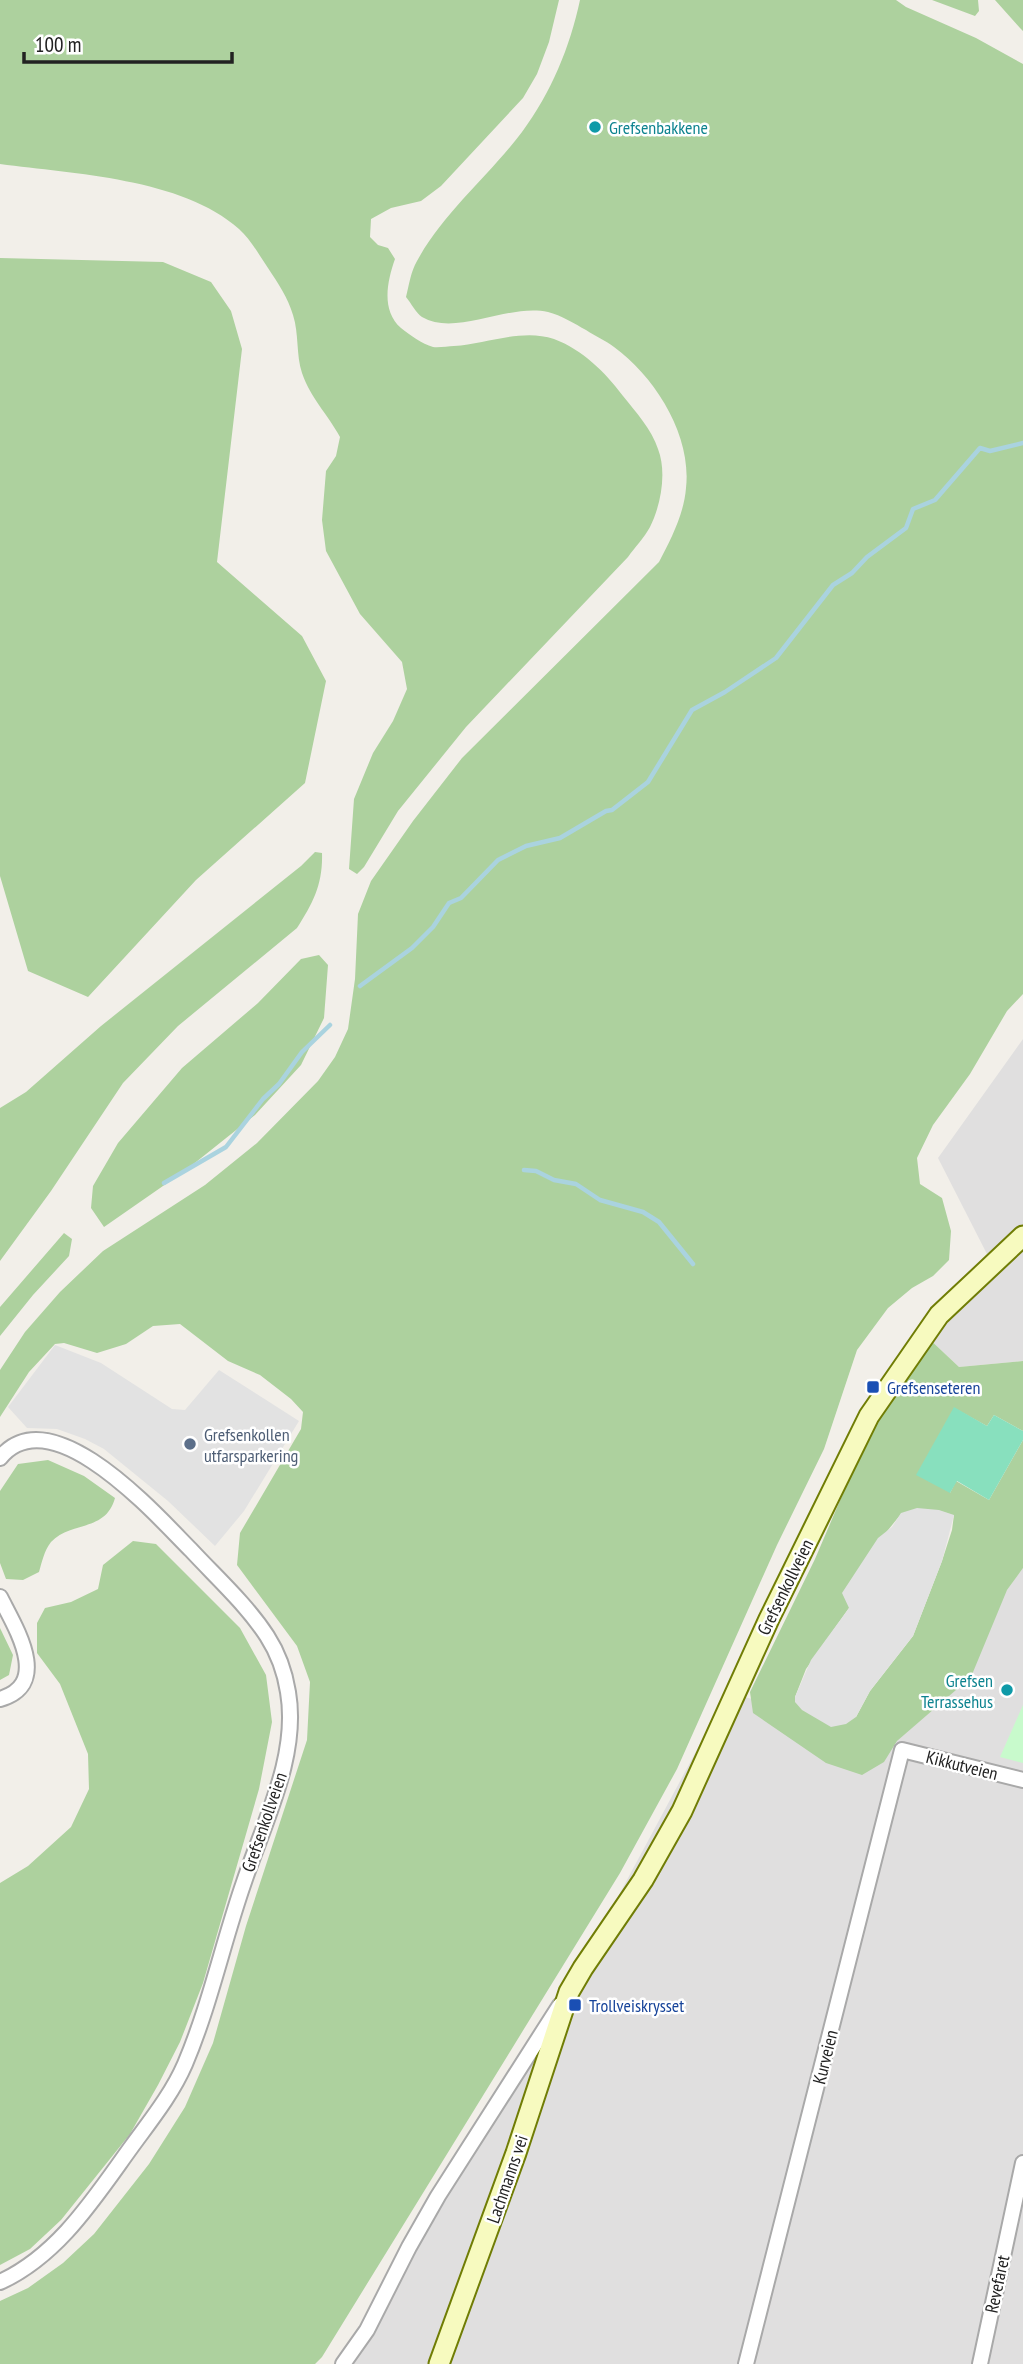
<svg xmlns="http://www.w3.org/2000/svg" width="1023" height="2364" viewBox="0 0 1023 2364" font-family="'PT Sans Narrow',sans-serif">
	<style>
		.residential { fill: #e0dfdf }
		.forest { fill: #add19e; fill-rule: evenodd }
		.park { fill: #c8facc }
		.pitch { fill: #88e0be }
		.parking { fill: #e2e2e2 }
		.lines { fill: none; stroke-linecap: round; stroke-linejoin: round }
		.stream { stroke: #aad3df; stroke-width: 4.5 }
		.street-casing { stroke: #a9a9a9; stroke-width: 18 }
		.secondary-casing { stroke: #707d05; stroke-width: 23 }
		.street { stroke: #fff; stroke-width: 14 }
		.secondary { stroke: #f7fabf; stroke-width: 19 }
		.culture-dot { fill: #0f9aa8; stroke: #fff; stroke-width: 2.5 }
		.transit-dot { fill: #1a4fb4; stroke: #fff; stroke-width: 2.5 }
		.service-dot { fill: #5c6f8a; stroke: #fff; stroke-width: 2.5 }
		.labels { text-anchor: middle; dominant-baseline: central; stroke-width: 5; stroke-linejoin: round; paint-order: stroke }
		.culture-label { font-size: 18px; fill: #0d838f; stroke: #fff; text-anchor: start }
		.transit-label { font-size: 18px; fill: #164399; stroke: #fff; text-anchor: start }
		.service-label { font-size: 18px; fill: #4e5e75; stroke: #fff; text-anchor: start }
		.street-label { font-size: 18px; fill: #222; stroke: #fff }
	</style>
	<rect width="100%" height="100%" fill="#f2efe9"/>
	<path class="residential" d="M1023,1039V1361L959,1367L925,1335L989,1258L938,1158Z
		M1023,1568V2364H343L599,1932L728,1692L897,1741Z"/>
	<path class="forest" d="M0,0H559L549,42L537,74L523,98L441,186L421,201L391,208L371,219L370,237L378,245L388,248L395,259C387,282 381,310 401,328C410,335 422,344 433,347C439,348 448,346 454,346C487,344 522,328 554,339C583,350 605,372 623,396C635,411 652,430 658,449C667,472 661,505 650,527C644,538 635,547 628,557L466,727L398,811L364,867L357,874L349,869L354,799L373,753L393,721L407,689L402,662L360,614L326,551L322,520L326,471L336,456L340,437C327,413 311,399 302,373C296,355 299,333 293,315C288,298 278,283 268,268C259,255 251,240 239,229C182,178 74,174 0,164Z
		M580,0H896L906,7L976,38L1023,64V994L1007,1011L970,1074L933,1125L917,1158L920,1184L942,1198L951,1231L949,1260L933,1276L912,1288L888,1308L857,1350L824,1449L777,1545L677,1769L620,1873L322,2357L315,2364H0V2301L28,2288L63,2263L94,2234L149,2164L185,2107L213,2043L246,1926L307,1740L310,1682L297,1646L237,1565L240,1533L301,1429L303,1412L291,1399L260,1375L228,1361L180,1324L153,1326L126,1344L97,1353L64,1343L55,1344L29,1372L0,1417V1370L25,1332L60,1292L103,1251L205,1185L257,1143L318,1081L335,1057L348,1029L355,979L358,914L371,881L413,821L462,758L659,562C671,539 684,514 686,488C692,435 655,377 614,347C605,340 595,336 586,330C575,324 561,315 548,312C508,303 456,337 422,317C416,313 411,303 406,297C409,285 411,271 417,261C444,212 489,176 522,132C551,93 570,47 580,0Z
		M932,0H978L979,11L975,16Z
		M995,0H1023V31L1020,28Z
		M0,258L163,262L211,282L231,311L242,349L217,562L302,636L326,681L305,783L196,880L88,997L28,971L0,876Z
		M315,852L322,853C323,884 313,903 297,928L178,1026L123,1083L51,1191L0,1261V1108L26,1092L101,1026L301,866Z
		M319,955L328,965L324,1018L301,1065L255,1115L186,1170L104,1227L91,1208L93,1186L118,1143L182,1068L258,1003L301,959Z
		M64,1233L72,1239L69,1256L33,1295L0,1336V1307Z
		M925,1335L959,1367L1023,1361V1431L994,1415L987,1426L954,1408L950,1493L956,1481L989,1500L1023,1440V1568L1007,1590L971,1677L897,1741L884,1762L862,1775L826,1763L753,1713L750,1692L815,1559L868,1435ZM901,1514L954,1515L952,1530L942,1561L913,1636L870,1691L856,1717L795,1697L806,1669L849,1608L884,1535Z
		M48,1460L84,1476L115,1498C106,1532 71,1521 51,1542C44,1551 42,1562 39,1572L23,1580L6,1579L0,1563V1491L18,1464Z
		M133,1541L156,1544L240,1628L266,1675L272,1722L259,1789L203,1983L180,2042L158,2085L130,2134L61,2220L30,2249L0,2265V1883L28,1866L71,1827L89,1789L88,1754L60,1684L37,1653V1623L45,1608L71,1602L98,1589L103,1565Z
		M0,1628L13,1655L9,1675L0,1680Z"/>
	<path class="park" d="M1023,1705V1763L1000,1757Z"/>
	<path class="pitch" d="M954,1407L987,1426L994,1415L1023,1431V1440L989,1500L957,1481L950,1493L916,1475Z"/>
	<path class="parking" d="M55,1345L101,1363L172,1409L185,1410L219,1370L299,1421L244,1511L215,1546L168,1501L104,1449L85,1439L57,1429L27,1428L8,1407Z
		M917,1508L939,1510L954,1515L942,1561L913,1636L870,1691L856,1717L846,1724L831,1727L802,1710L795,1702V1697L811,1660L849,1608L842,1593L878,1538L892,1527L901,1513Z"/>
	<g class="lines">
		<path class="stream" d="M360,986L412,948L433,927L449,903L461,898L498,860L526,846L560,838L606,811L612,810L648,782L692,710L725,692L776,658L833,585L852,573L867,557L906,528L913,509L935,500L980,448L990,451L1023,443
			M524,1170L536,1171L554,1180L576,1184L600,1200L643,1212L659,1222L693,1264
			M164,1183L226,1147L263,1099L279,1084L302,1052L330,1025"/>
		<defs>
			<path id="street" d="M0,1458C51,1395 157,1516 191,1550C217,1578 246,1604 267,1636C278,1653 285,1673 288,1692C299,1756 264,1822 244,1882C223,1942 210,2005 185,2064C172,2094 151,2120 132,2146C95,2197 59,2255 0,2282
				M0,1597C15,1627 52,1684 0,1699
				M343,2364L367,2330L409,2247L438,2196L560,2005
				M746,2364L902,1750L1023,1780
				M980,2364L1023,2163"/>
			<path id="secondary" d="M439,2364L516,2153L569,1992L583,1968L643,1880L682,1811L769,1619L869,1416L939,1315L1023,1236"/>
		</defs>
		<use href="#street" class="street-casing"/>
		<use href="#secondary" class="secondary-casing"/>
		<use href="#street" class="street"/>
		<use href="#secondary" class="secondary"/>
	</g>
	<g class="culture-dot">
		<circle cx="595" cy="127" r="7"/>
		<circle cx="1007" cy="1690" r="7"/>
	</g>
	<g class="transit-dot">
		<rect x="866" y="1380" width="14" height="14" rx="3.5"/>
		<rect x="568" y="1998" width="14" height="14" rx="3.5"/>
	</g>
	<circle class="service-dot" cx="190" cy="1444" r="7"/>
	<g class="labels">
		<g class="culture-label">
			<text x="609" y="127">Grefsenbakkene</text>
			<text x="993" y="1680" text-anchor="end">Grefsen<tspan x="993" dy="21">Terrassehus</tspan></text>
		</g>
		<g class="transit-label">
			<text x="887" y="1387">Grefsenseteren</text>
			<text x="589" y="2005">Trollveiskrysset</text>
		</g>
		<g class="service-label">
			<text x="204" y="1434">Grefsenkollen<tspan x="204" dy="21">utfarsparkering</tspan></text>
		</g>
		<g class="street-label">
			<text transform="translate(785 1587) rotate(-64)">Grefsenkollveien</text>
			<text transform="translate(962 1765) rotate(14)">Kikkutveien</text>
			<text transform="translate(264 1822) rotate(-71)">Grefsenkollveien</text>
			<text transform="translate(825 2057) rotate(-76)">Kurveien</text>
			<text transform="translate(507 2179) rotate(-71)">Lachmanns vei</text>
			<text transform="translate(997 2284) rotate(-78)">Revefaret</text>
		</g>
	</g>
	<path d="M24 52v10h208v-10" fill="none" stroke="#222222" stroke-width="3.5"/>
	<text x="35" y="52" font-size="21" fill="#222222" stroke="#ffffff" stroke-width="5" paint-order="stroke">100 m</text>
</svg>
